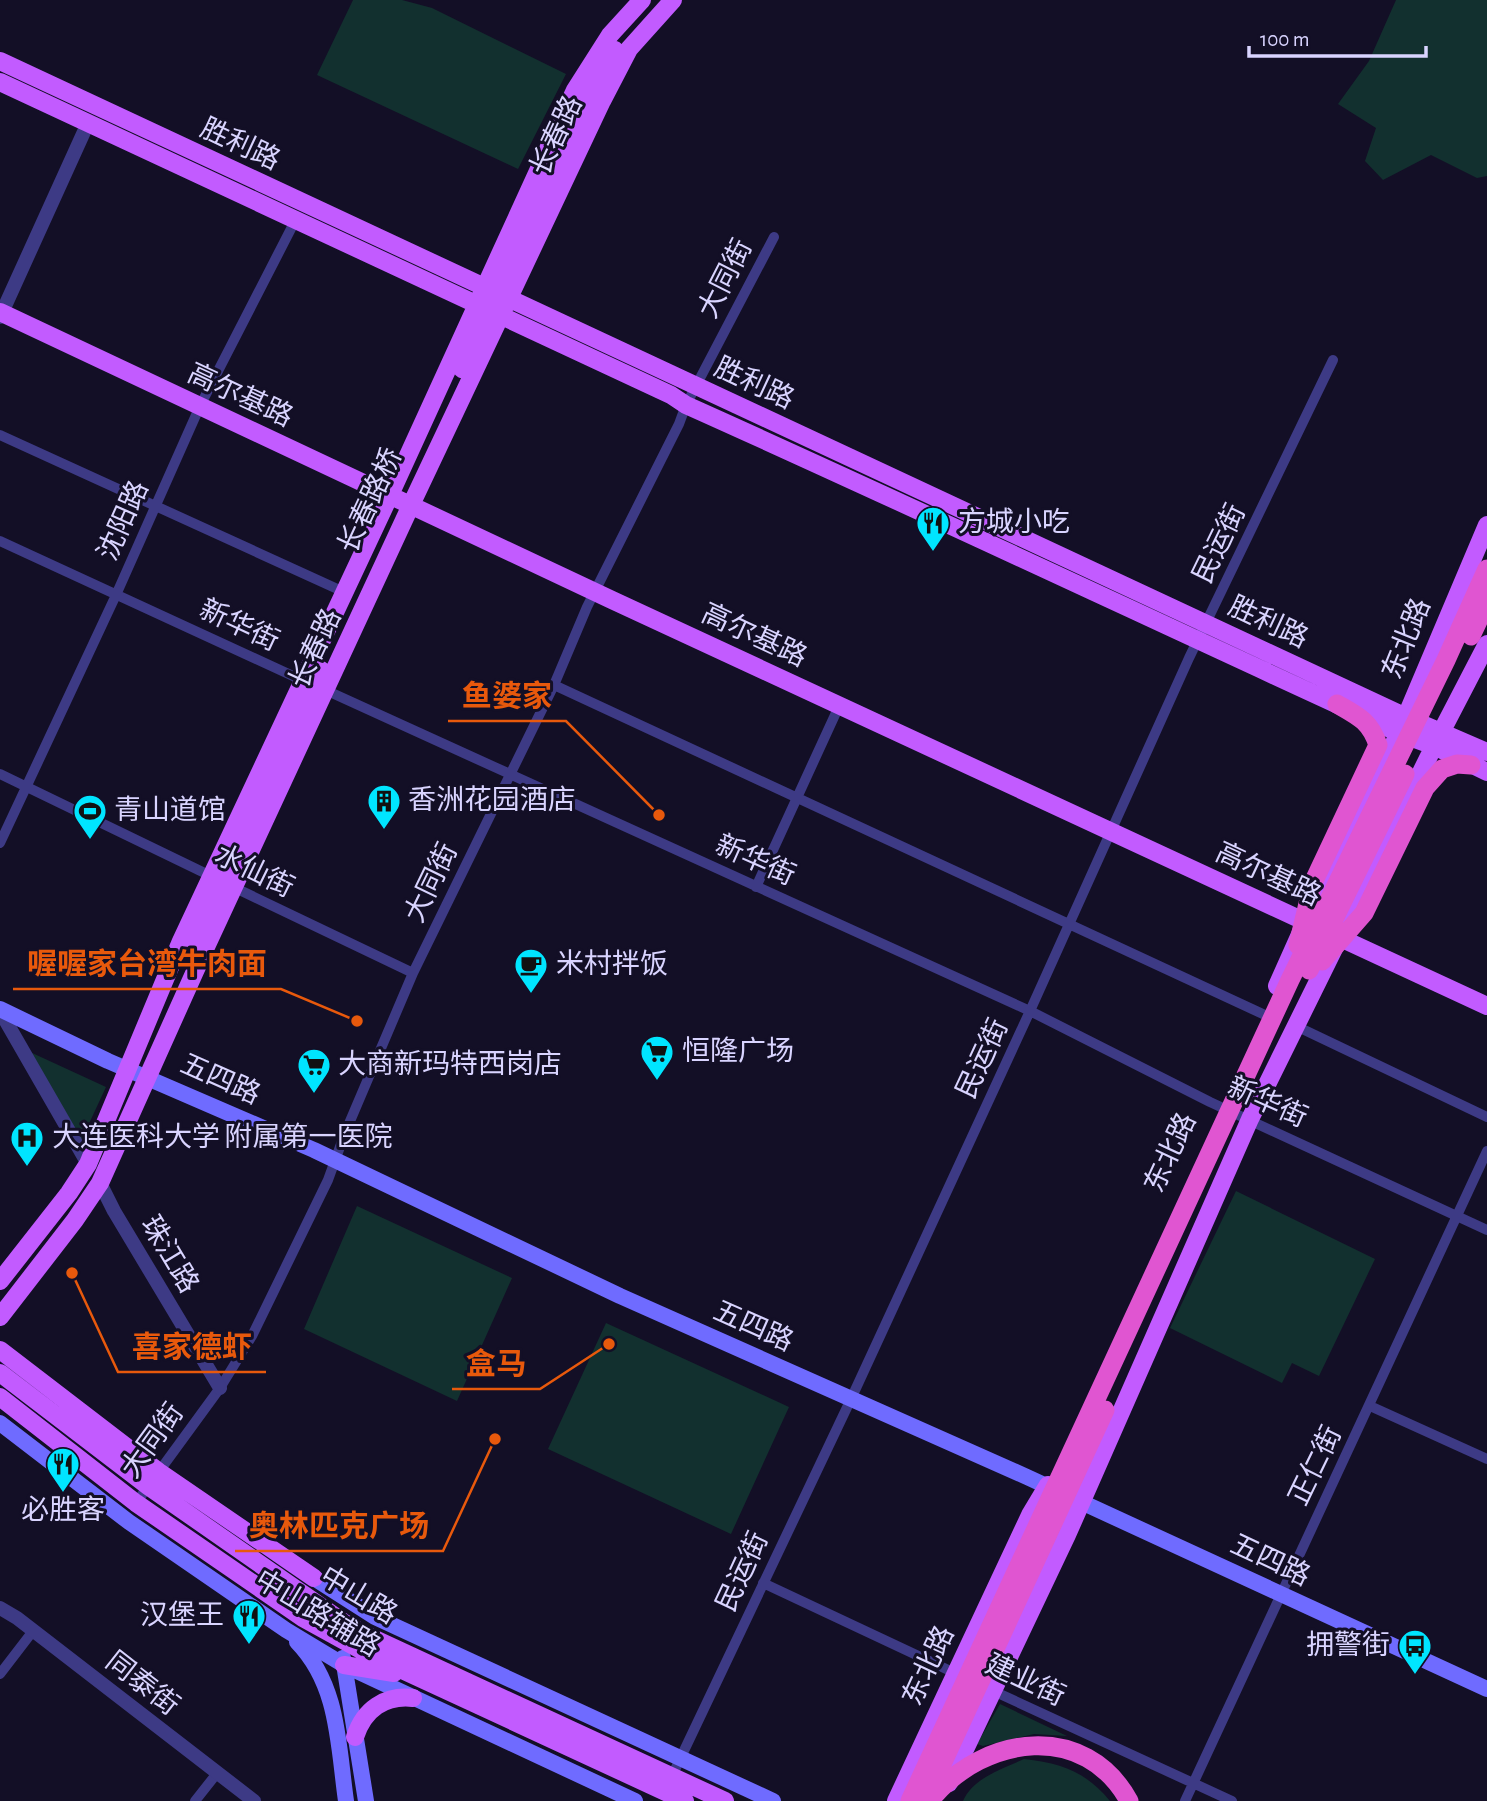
<svg xmlns="http://www.w3.org/2000/svg" width="1487" height="1801" viewBox="0 0 1487 1801" font-family="'Alegreya Sans','Noto Sans SC',sans-serif">
	<style>
		.green { fill: #12302f }
		.lines { fill: none; stroke-linecap: round; stroke-linejoin: round }
		.minor { stroke: #3d3a85; stroke-width: 10 }
		.tertiary { stroke: #3d3a85; stroke-width: 14 }
		.secondary { stroke: #6f6bff; stroke-width: 16 }
		.primary { stroke: #c25bff; stroke-width: 18 }
		.trunk { stroke: #e055d1; stroke-width: 19 }
		.labels { text-anchor: middle; dominant-baseline: central; stroke-width: 6; stroke-linejoin: round; paint-order: stroke }
		.street-label { font-size: 28px; fill: #d9d4ff; stroke: #130f26 }
		.poi-label { font-size: 28px; fill: #d9d4ff; stroke: #130f26; text-anchor: start }
		.leader { fill: none; stroke: #e8590c; stroke-width: 2.5 }
		.callout-dot { fill: #e8590c; stroke: #130f26; stroke-width: 2.5 }
		.callout-label { font-size: 30px; text-anchor: middle; font-weight: bold; fill: #e8590c; stroke: #130f26; stroke-width: 6; stroke-linejoin: round; paint-order: stroke }
	</style>
	<rect width="100%" height="100%" fill="#130f26"/>
	<path class="green" d="M353,0H402L432,8L566,74L518,169L317,75Z
		M1396,0H1487V176L1477,178L1431,155L1383,180L1365,161L1376,128L1338,104L1369,61Z
		M30,1052L106,1087L80,1143Z
		M1236,1191L1375,1259L1319,1376L1292,1363L1282,1383L1170,1328Z
		M357,1206L512,1278L457,1401L304,1329Z
		M606,1323L789,1407L731,1534L548,1449Z
		M1000,1704L1067,1736L1034,1734L983,1746L977,1744Z
		M1024,1759C1062,1763 1086,1772 1110,1801H963C973,1778 1002,1769 1024,1759Z"/>
	<g class="lines">
		<path class="minor" d="M0,435L344,592
			M0,541L306,682
			M554,685L1265,1015
			M321,688L1030,1011L1210,1102L1487,1230
			M0,774L215,878
			M0,843L116,595L200,406L295,221
			M229,885L413,973
			M756,887L840,704
			M1296,1026L1487,1117
			M1370,1406L1487,1459
			M136,1503L220,1388L252,1336L328,1180L345,1133L413,973L554,685L587,607L679,424L686,405L774,237
			M763,1583L959,1675
			M0,1674L33,1631
			M989,1689L1232,1801
			M672,1776L851,1399L1030,1011L1189,658L1333,360
			M195,1801L218,1772
			M1185,1801L1487,1151"/>
		<path class="tertiary" d="M0,317L88,123
			M0,1011L88,1164
			M100,1183L114,1211L220,1388
			M0,1608L17,1618L254,1801"/>
		<path class="secondary" d="M0,1009L108,1061L314,1150L620,1296L1027,1477L1487,1689
			M0,1423L129,1522L286,1630L344,1665L635,1801
			M314,1578L375,1617L773,1801
			M297,1642C339,1685 338,1745 346,1801
			M343,1658L366,1801"/>
		<path class="primary" d="M0,61L1406,717L1487,752
			M0,82L671,395L686,405C925,512 1161,624 1399,733L1434,746L1487,772
			M0,312L612,600L1487,1006
			M462,369L590,93L615,50
			M186,950L200,930L321,670
			M1277,986L1306,921L1399,733L1487,525
			M0,1281L69,1193L88,1164L181,941L390,495L575,90L610,35L642,0
			M0,1317L75,1220L100,1183L205,949L411,505L602,101L629,49L673,0
			M0,1350L159,1472L314,1578
			M0,1373L148,1486L343,1622L366,1635L725,1801
			M0,1397L136,1503L303,1618L372,1656L685,1801
			M344,1665L394,1673
			M355,1737C364,1709 385,1695 413,1698
			M949,1783L1067,1535L1250,1119L1434,746L1487,644
			M896,1801L1030,1515L1048,1485"/>
		<path class="trunk" d="M1471,636L1487,602
			M1298,945L1313,883L1378,745C1370,721 1358,716 1337,704
			M1322,961L1364,913L1425,788L1442,769L1457,764L1471,765
			M1309,970L1405,774
			M932,1798C985,1735 1085,1721 1129,1801
			M910,1801L1290,980L1446,660L1487,569
			M925,1801L1105,1410"/>
	</g>
	<defs>
		<symbol id="restaurant-pin" viewBox="-11 -11 22 30"><path d="M0 17L-7.5 6A9.5 9.5 0 1 1 7.5 6Z" fill="#00e5ff" stroke="#130f26"/><path d="M-5-6h1v4h1v-4h1v4h1v-4h1v5L-1.5 .5V6h-2V.5L-5-1ZM5-6V6H3V1.5H1.5Q1.5-4 5-6Z" fill="#111"/></symbol>
		<symbol id="building-pin" viewBox="-11 -11 22 30"><path d="M0 17L-7.5 6A9.5 9.5 0 1 1 7.5 6Z" fill="#00e5ff" stroke="#130f26"/><path d="M-4-6H4V6H1V3H-1V6H-4ZM-2.5-4.3h1.7v1.8h-1.7ZM.8-4.3h1.7v1.8H.8ZM-2.5-1h1.7V.8h-1.7ZM.8-1h1.7V.8H.8Z" fill="#111"/></symbol>
		<symbol id="stadium-pin" viewBox="-11 -11 22 30"><path d="M0 17L-7.5 6A9.5 9.5 0 1 1 7.5 6Z" fill="#00e5ff" stroke="#130f26"/><path d="M0-5a6.5 5 0 1 0 0 10a6.5 5 0 1 0 0-10ZM-3.5-1.8h7v3.6h-7Z" fill="#111"/></symbol>
		<symbol id="cafe-pin" viewBox="-11 -11 22 30"><path d="M0 17L-7.5 6A9.5 9.5 0 1 1 7.5 6Z" fill="#00e5ff" stroke="#130f26"/><path d="M-5.5-4.5H6V0H3Q3 3.5 0 3.5H-2.5Q-5.5 3.5-5.5 0ZM3-3.2v2h1.7v-2ZM-6 4.5H4V6H-6Z" fill="#111"/></symbol>
		<symbol id="supermarket-pin" viewBox="-11 -11 22 30"><path d="M0 17L-7.5 6A9.5 9.5 0 1 1 7.5 6Z" fill="#00e5ff" stroke="#130f26"/><path d="M-6-5.5h2.5l.6 2H6L4.5 2H-2.5L-4.4-4H-6ZM-1.5 3.2a1.3 1.3 0 1 0 .1 0ZM3 3.2a1.3 1.3 0 1 0 .1 0Z" fill="#111"/></symbol>
		<symbol id="hospital-pin" viewBox="-11 -11 22 30"><path d="M0 17L-7.5 6A9.5 9.5 0 1 1 7.5 6Z" fill="#00e5ff" stroke="#130f26"/><path d="M-5-5h3v3.5h4V-5h3V5h-3V1.5h-4V5h-3Z" fill="#111"/></symbol>
		<symbol id="bus-pin" viewBox="-11 -11 22 30"><path d="M0 17L-7.5 6A9.5 9.5 0 1 1 7.5 6Z" fill="#00e5ff" stroke="#130f26"/><path d="M-5-6H5V4H4V6H2V4H-2V6H-4V4H-5ZM-3.5-4V0h7V-4ZM-3.5 1.2v1.5H-2V1.2ZM2 1.2v1.5H3.5V1.2Z" fill="#111"/></symbol>
	</defs>
	<g fill-rule="evenodd">
		<use href="#restaurant-pin" x="914" y="504" width="38" height="52"/>
		<use href="#building-pin" x="365" y="782" width="38" height="52"/>
		<use href="#stadium-pin" x="71" y="792" width="38" height="52"/>
		<use href="#cafe-pin" x="512" y="946" width="38" height="52"/>
		<use href="#supermarket-pin" x="638" y="1033" width="38" height="52"/>
		<use href="#supermarket-pin" x="295" y="1046" width="38" height="52"/>
		<use href="#hospital-pin" x="8" y="1119" width="38" height="52"/>
		<use href="#restaurant-pin" x="44" y="1445" width="38" height="52"/>
		<use href="#restaurant-pin" x="230" y="1597" width="38" height="52"/>
		<use href="#bus-pin" x="1396" y="1627" width="38" height="52"/>
	</g>
	<g class="labels">
		<g class="street-label">
			<text transform="translate(557 136) rotate(-65)">长春路</text>
			<text transform="translate(240 145) rotate(25)">胜利路</text>
			<text transform="translate(726 279) rotate(-63)">大同街</text>
			<text transform="translate(754 384) rotate(25)">胜利路</text>
			<text transform="translate(240 396) rotate(25)">高尔基路</text>
			<text transform="translate(371 501) rotate(-65)">长春路桥</text>
			<text transform="translate(124 521) rotate(-66)">沈阳路</text>
			<text transform="translate(1220 544) rotate(-64)">民运街</text>
			<text transform="translate(1268 623) rotate(25)">胜利路</text>
			<text transform="translate(239 626) rotate(25)">新华街</text>
			<text transform="translate(754 636) rotate(25)">高尔基路</text>
			<text transform="translate(1407 639) rotate(-68)">东北路</text>
			<text transform="translate(316 649) rotate(-65)">长春路</text>
			<text transform="translate(755 861) rotate(24)">新华街</text>
			<text transform="translate(254 872) rotate(26)">水仙街</text>
			<text transform="translate(1268 875) rotate(25)">高尔基路</text>
			<text transform="translate(432 883) rotate(-64)">大同街</text>
			<text transform="translate(983 1059) rotate(-65)">民运街</text>
			<text transform="translate(220 1080) rotate(24)">五四路</text>
			<text transform="translate(1267 1103) rotate(24)">新华街</text>
			<text transform="translate(1171 1153) rotate(-65)">东北路</text>
			<text transform="translate(169 1255) rotate(59)">珠江路</text>
			<text transform="translate(753 1327) rotate(24)">五四路</text>
			<text transform="translate(153 1441) rotate(-54)">大同街</text>
			<text transform="translate(1316 1466) rotate(-64)">正仁街</text>
			<text transform="translate(1270 1561) rotate(25)">五四路</text>
			<text transform="translate(743 1572) rotate(-65)">民运街</text>
			<text transform="translate(358 1596) rotate(31)">中山路</text>
			<text transform="translate(317 1614) rotate(31)">中山路辅路</text>
			<text transform="translate(929 1666) rotate(-65)">东北路</text>
			<text transform="translate(1025 1681) rotate(25)">建业街</text>
			<text transform="translate(142 1684) rotate(38)">同泰街</text>
		</g>
		<g class="poi-label">
			<text x="958" y="523">方城小吃</text>
			<text x="408" y="801">香洲花园酒店</text>
			<text x="114" y="811">青山道馆</text>
			<text x="556" y="965">米村拌饭</text>
			<text x="682" y="1052">恒隆广场</text>
			<text x="338" y="1065">大商新玛特西岗店</text>
			<text x="52" y="1138">大连医科大学 附属第一医院</text>
			<text x="63" y="1511" text-anchor="middle">必胜客</text>
			<text x="224" y="1616" text-anchor="end">汉堡王</text>
			<text x="1390" y="1646" text-anchor="end">拥警街</text>
		</g>
	</g>
	<path class="leader" d="M659 815L566 721H448M357 1021L281 989H13M72 1273L118 1372H266M609 1344L540 1389H452M495 1439L443 1551H235"/>
	<g class="callout-dot">
		<circle cx="659" cy="815" r="7"/>
		<circle cx="357" cy="1021" r="7"/>
		<circle cx="72" cy="1273" r="7"/>
		<circle cx="609" cy="1344" r="7"/>
		<circle cx="495" cy="1439" r="7"/>
	</g>
	<g class="callout-label">
		<text x="507" y="706">鱼婆家</text>
		<text x="147" y="974">喔喔家台湾牛肉面</text>
		<text x="192" y="1357">喜家德虾</text>
		<text x="496" y="1374">盒马</text>
		<text x="339" y="1536">奥林匹克广场</text>
	</g>
	<path d="M1249 46v10h177v-10" fill="none" stroke="#d9d4ff" stroke-width="3.5"/>
	<text x="1260" y="46" font-size="21" fill="#d9d4ff" stroke="#130f26" stroke-width="5" paint-order="stroke">100 m</text>
</svg>
